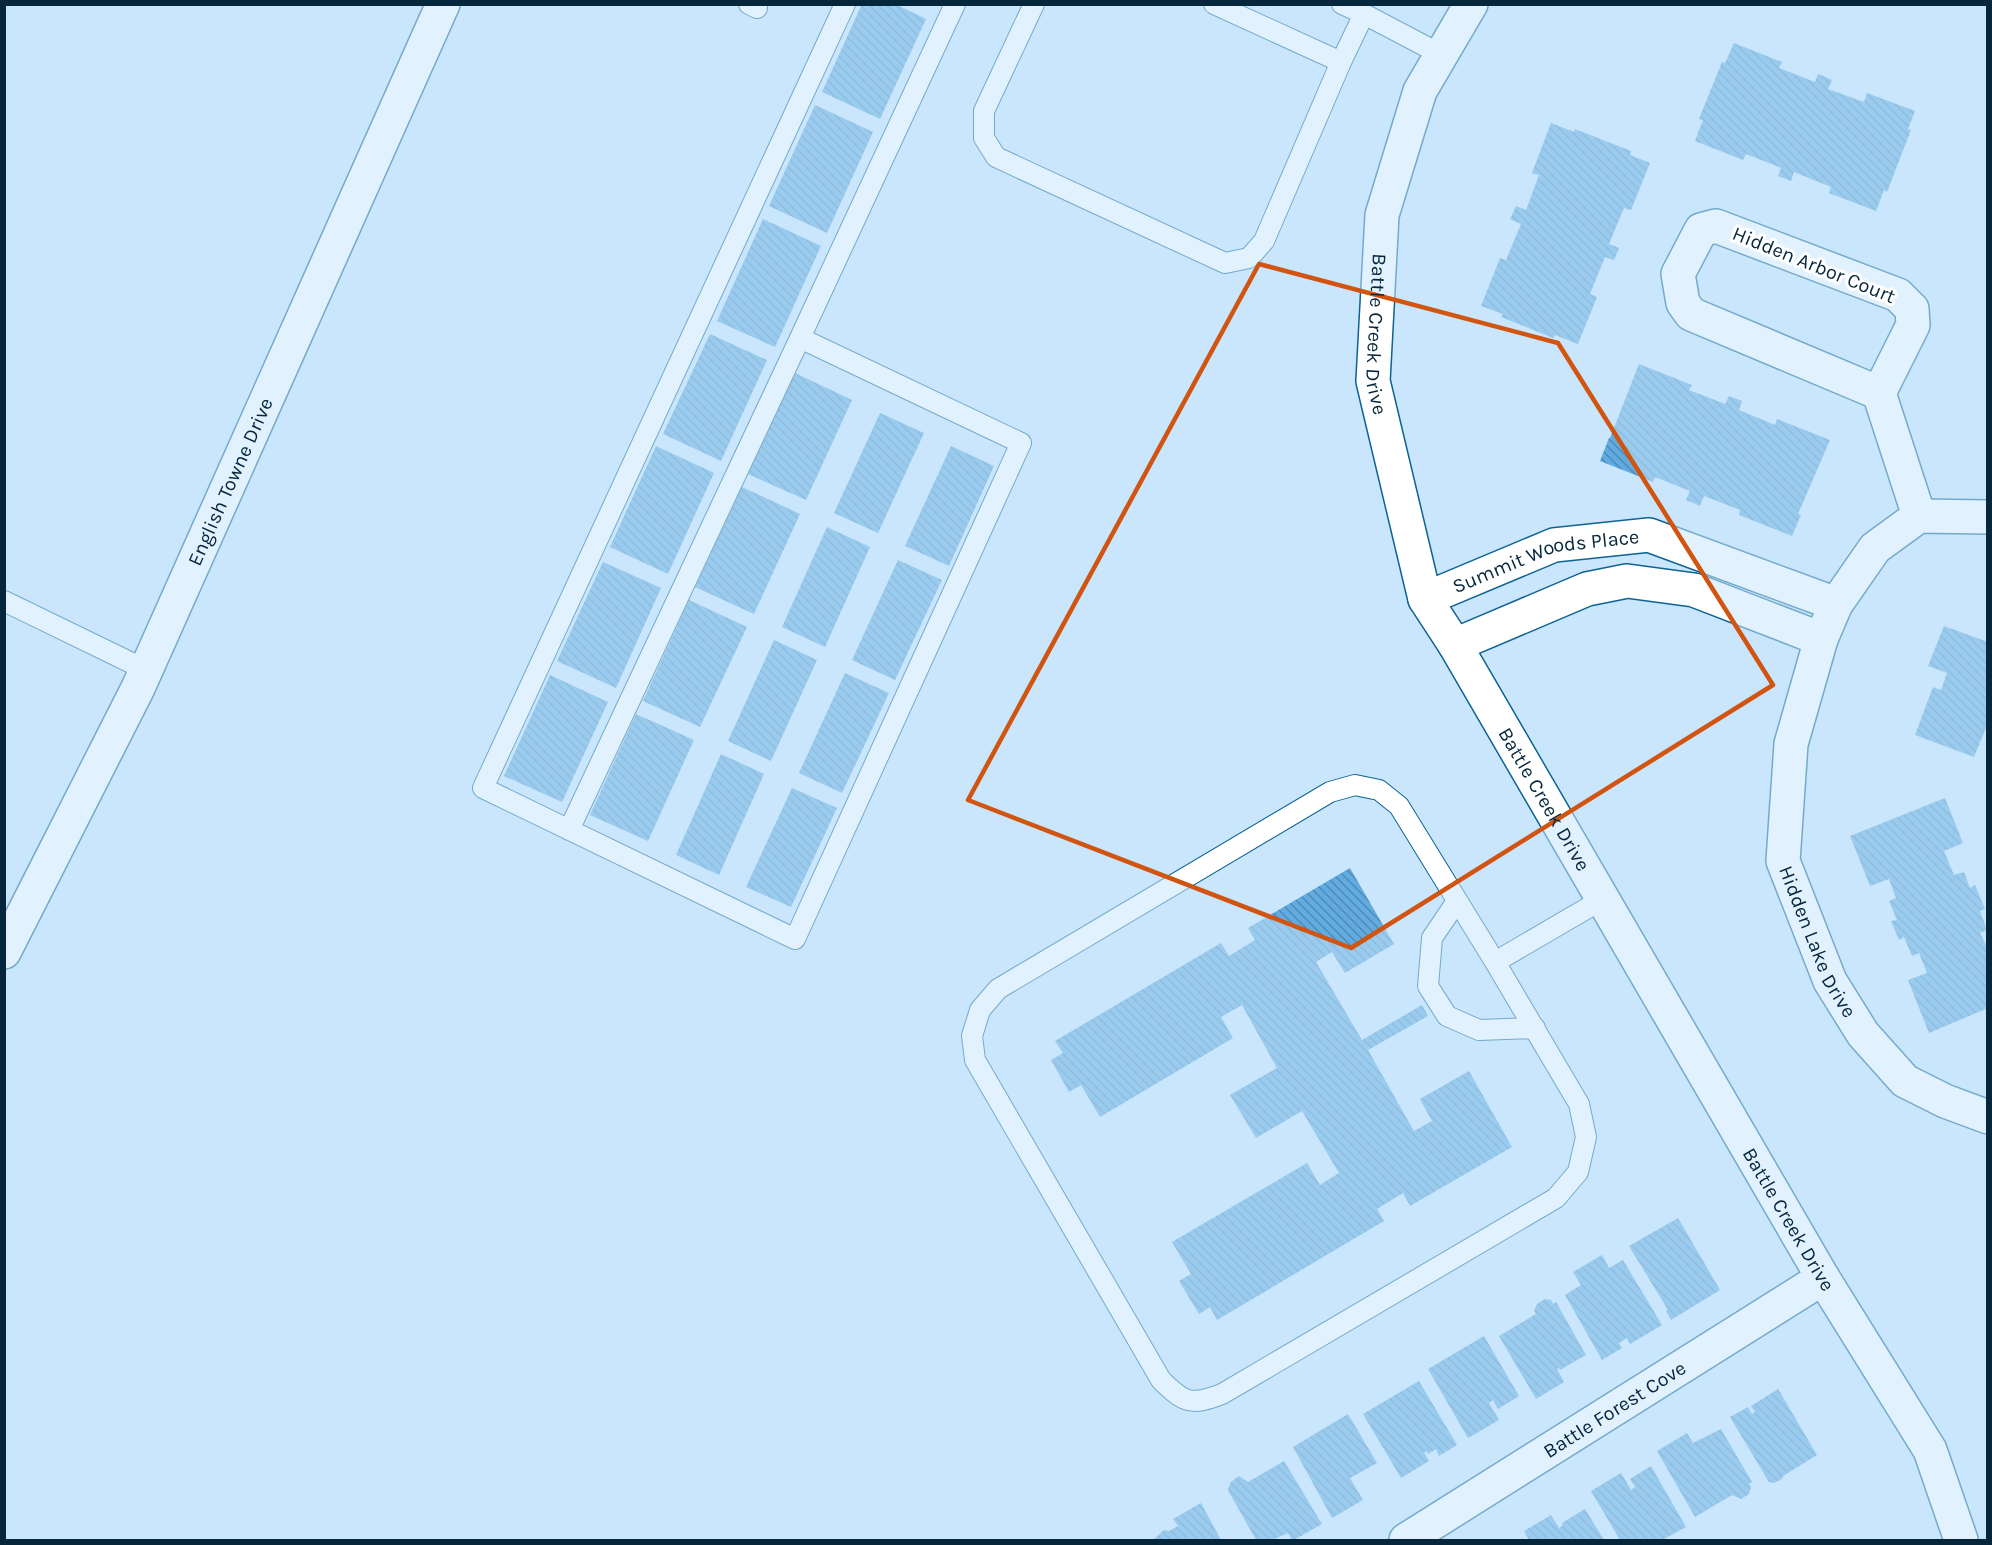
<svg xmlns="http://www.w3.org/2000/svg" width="1992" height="1545" viewBox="0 0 1992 1545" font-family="Karla,sans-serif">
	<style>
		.building { fill: url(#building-back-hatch) }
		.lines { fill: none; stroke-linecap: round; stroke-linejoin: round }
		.lane-casing { stroke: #0d6393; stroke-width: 22 }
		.street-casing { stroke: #0d6393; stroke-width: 36 }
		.lane { stroke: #fff; stroke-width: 20 }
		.street { stroke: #fff; stroke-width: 33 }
		.marked { fill: none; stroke: #d15411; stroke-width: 4.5; stroke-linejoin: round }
		.labels { text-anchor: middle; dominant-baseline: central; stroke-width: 6; stroke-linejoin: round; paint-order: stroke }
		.street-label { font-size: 20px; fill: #05263b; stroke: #fff }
	</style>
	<defs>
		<pattern id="building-back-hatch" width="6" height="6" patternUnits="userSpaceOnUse" patternTransform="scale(1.5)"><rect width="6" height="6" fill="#61abe0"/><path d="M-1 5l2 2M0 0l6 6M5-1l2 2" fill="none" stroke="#4e8bb7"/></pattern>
	</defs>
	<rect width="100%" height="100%" fill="#c9e6fc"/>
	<path class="building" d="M862,4H895L926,19L880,119L822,92Z
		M1734,43L1782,62L1779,68L1815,82L1818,74L1832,80L1828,89L1864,102L1867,93L1915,111L1908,129L1911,130L1887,192L1884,190L1876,211L1829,193L1831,187L1794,172L1791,181L1778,176L1781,168L1746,154L1743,160L1695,141L1703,120L1699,119L1722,62L1725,63Z
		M815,105L873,132L827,233L769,206Z
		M1551,123L1574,132L1575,129L1631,151L1630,155L1650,163L1631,210L1624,208L1609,244L1619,248L1614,260L1605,257L1590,294L1597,297L1578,344L1555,335L1553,338L1501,317L1503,314L1481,306L1500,258L1506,260L1521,224L1510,219L1516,206L1526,210L1539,175L1532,173Z
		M763,219L821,246L775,347L717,321Z
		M710,334L767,360L721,461L663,434Z
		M1639,364L1692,385L1689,390L1725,404L1729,396L1742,401L1739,410L1775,425L1777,419L1830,440L1798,514L1801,515L1792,536L1739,515L1740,510L1704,496L1700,506L1686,500L1690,491L1655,477L1653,482L1600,461L1609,438H1610Z
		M795,373L852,400L806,500L748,474Z
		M880,413L924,433L878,533L834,513Z
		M656,446L714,473L668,574L610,547Z
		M951,446L994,466L949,566L905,546Z
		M742,487L800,514L754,614L695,587Z
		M827,527L870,547L825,647L782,627Z
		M898,560L942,580L895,680L852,660Z
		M603,562L661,588L616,688L557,661Z
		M689,600L747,627L700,727L643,701Z
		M1944,626L1988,642V723L1974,757L1915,735L1933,687L1941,690L1947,673L1928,666Z
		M774,640L817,660L771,761L728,741Z
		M845,673L889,693L842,793L799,773Z
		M550,675L608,702L562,802L504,776Z
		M636,714L694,740L648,841L590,815Z
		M721,754L764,774L719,875L676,855Z
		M792,788L837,808L791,907L746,887Z
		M1945,798L1963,843L1944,851L1954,875L1964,872L1970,888L1975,885L1985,909L1980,911L1987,930L1980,933L1986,945H1988V1008L1929,1033L1908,980L1927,973L1919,953L1912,956L1904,937L1899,940L1891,921L1897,920L1889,901L1896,898L1889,879L1870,886L1850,836Z
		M1350,868L1394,944L1345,973L1332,952L1316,962L1362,1040L1422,1005L1428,1016L1368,1050L1414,1131L1432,1121L1420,1099L1469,1071L1512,1147L1410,1206L1403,1193L1377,1209L1384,1221L1217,1320L1210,1307L1199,1314L1179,1281L1191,1274L1172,1242L1307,1163L1320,1185L1339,1173L1302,1111L1256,1138L1230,1095L1277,1068L1242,1005L1221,1017L1233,1038L1100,1117L1081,1085L1069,1092L1051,1060L1063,1053L1055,1041L1221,943L1229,956L1255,940L1248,928Z
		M1678,1218L1720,1290L1671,1320L1666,1311L1668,1310L1629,1246Z
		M1602,1255L1609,1268L1623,1260L1662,1325L1630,1344L1627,1338L1619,1343L1622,1348L1602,1360L1565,1295L1581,1285L1573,1272Z
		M1545,1299L1551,1300L1553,1304L1556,1302L1586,1355L1560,1370L1559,1368L1557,1369L1564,1382L1536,1399L1499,1336L1536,1314L1534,1311L1537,1304Z
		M1484,1336L1519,1396L1498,1409L1493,1400L1489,1403L1499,1420L1468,1438L1428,1369Z
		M1419,1381L1457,1445L1439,1456L1436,1449L1428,1454L1426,1451L1424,1452L1429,1461L1401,1478L1363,1414Z
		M1778,1389L1817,1455L1783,1476L1782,1479L1774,1483L1769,1482L1730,1417L1748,1407L1752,1414L1755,1412L1751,1406Z
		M1348,1414L1377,1463L1350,1478L1363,1500L1332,1518L1293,1447Z
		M1721,1429L1752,1482L1749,1484L1751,1487L1749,1494L1741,1499L1732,1495L1695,1517L1657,1451L1687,1433L1693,1443Z
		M1284,1461L1322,1524L1294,1540H1292L1288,1533L1272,1540H1256L1229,1492L1228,1489L1231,1482L1239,1476L1248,1482Z
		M1651,1466L1686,1527L1662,1540H1620L1591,1491L1621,1473L1631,1490L1635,1487L1630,1479Z
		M1201,1503L1221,1540H1153L1164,1530L1169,1531L1178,1526L1173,1519Z
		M1585,1509L1604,1540H1529L1524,1531L1551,1515L1559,1528L1563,1525L1562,1523Z"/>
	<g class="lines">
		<defs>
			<path id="lane" d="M749,4L757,8
				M845,4L483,788L795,939L1021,443L800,338L955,4
				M1034,4L984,111V138L996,157L1225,263L1249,258L1264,241L1341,62L1364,14
				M1214,4L1341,62
				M1342,4L1364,14L1442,55
				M4,601L146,670
				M569,830L800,338
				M1457,901L1432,938L1428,986L1447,1016L1479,1030L1535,1028
				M1495,962L1579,1104L1586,1137L1578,1172L1556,1198L1222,1394C1191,1406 1184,1403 1161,1380L975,1060L972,1036L980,1010L998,989L1330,792L1355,785L1379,790L1399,806L1495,962L1603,899"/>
			<g id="street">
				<path id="s1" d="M1471,4L1420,91L1382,215L1373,381L1425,599L1455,645L1823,1278L1930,1450L1961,1540"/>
				<path d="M1879,393L1913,325L1912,309L1898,295L1716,226L1701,230L1678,274L1683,303L1691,314L1879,393L1919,516"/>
				<path id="s2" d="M1988,517L1919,516L1875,548L1836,604L1821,639L1791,744L1783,861L1830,981L1863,1034L1905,1081L1945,1101L1988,1117"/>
				<path id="s3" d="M1425,599L1554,545L1649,535L1836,604"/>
				<path d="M1455,645L1587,589L1627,581L1694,590L1821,639"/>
				<path id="s4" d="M4,952L138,688L443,4"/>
				<path id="s5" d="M1406,1540L1823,1278"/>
			</g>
		</defs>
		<use href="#lane" class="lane-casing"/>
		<use href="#street" class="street-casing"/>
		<use href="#lane" class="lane"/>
		<use href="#street" class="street"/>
	</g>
	<path d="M0 0H1992V1545H0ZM1259,264L1558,343L1773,685L1351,948L968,800Z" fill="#c9e6fc" fill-opacity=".55" fill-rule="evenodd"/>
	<path class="marked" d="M1259,264L1558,343L1773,685L1351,948L968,800Z"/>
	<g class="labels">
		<g class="street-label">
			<text transform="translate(1814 265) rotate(22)">Hidden Arbor Court</text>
			<text stroke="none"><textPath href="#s1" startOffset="350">Battle Creek Drive</textPath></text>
			<text stroke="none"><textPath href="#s4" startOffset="522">English Towne Drive</textPath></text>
			<text stroke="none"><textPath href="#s3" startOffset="128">Summit Woods Place</textPath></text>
			<text stroke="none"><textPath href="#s1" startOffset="854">Battle Creek Drive</textPath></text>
			<text stroke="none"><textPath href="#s2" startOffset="544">Hidden Lake Drive</textPath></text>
			<text stroke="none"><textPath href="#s1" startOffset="1340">Battle Creek Drive</textPath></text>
			<text stroke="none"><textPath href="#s5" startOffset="246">Battle Forest Cove</textPath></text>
		</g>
	</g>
	<rect width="1992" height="1545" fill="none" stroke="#05263b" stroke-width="12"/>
</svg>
